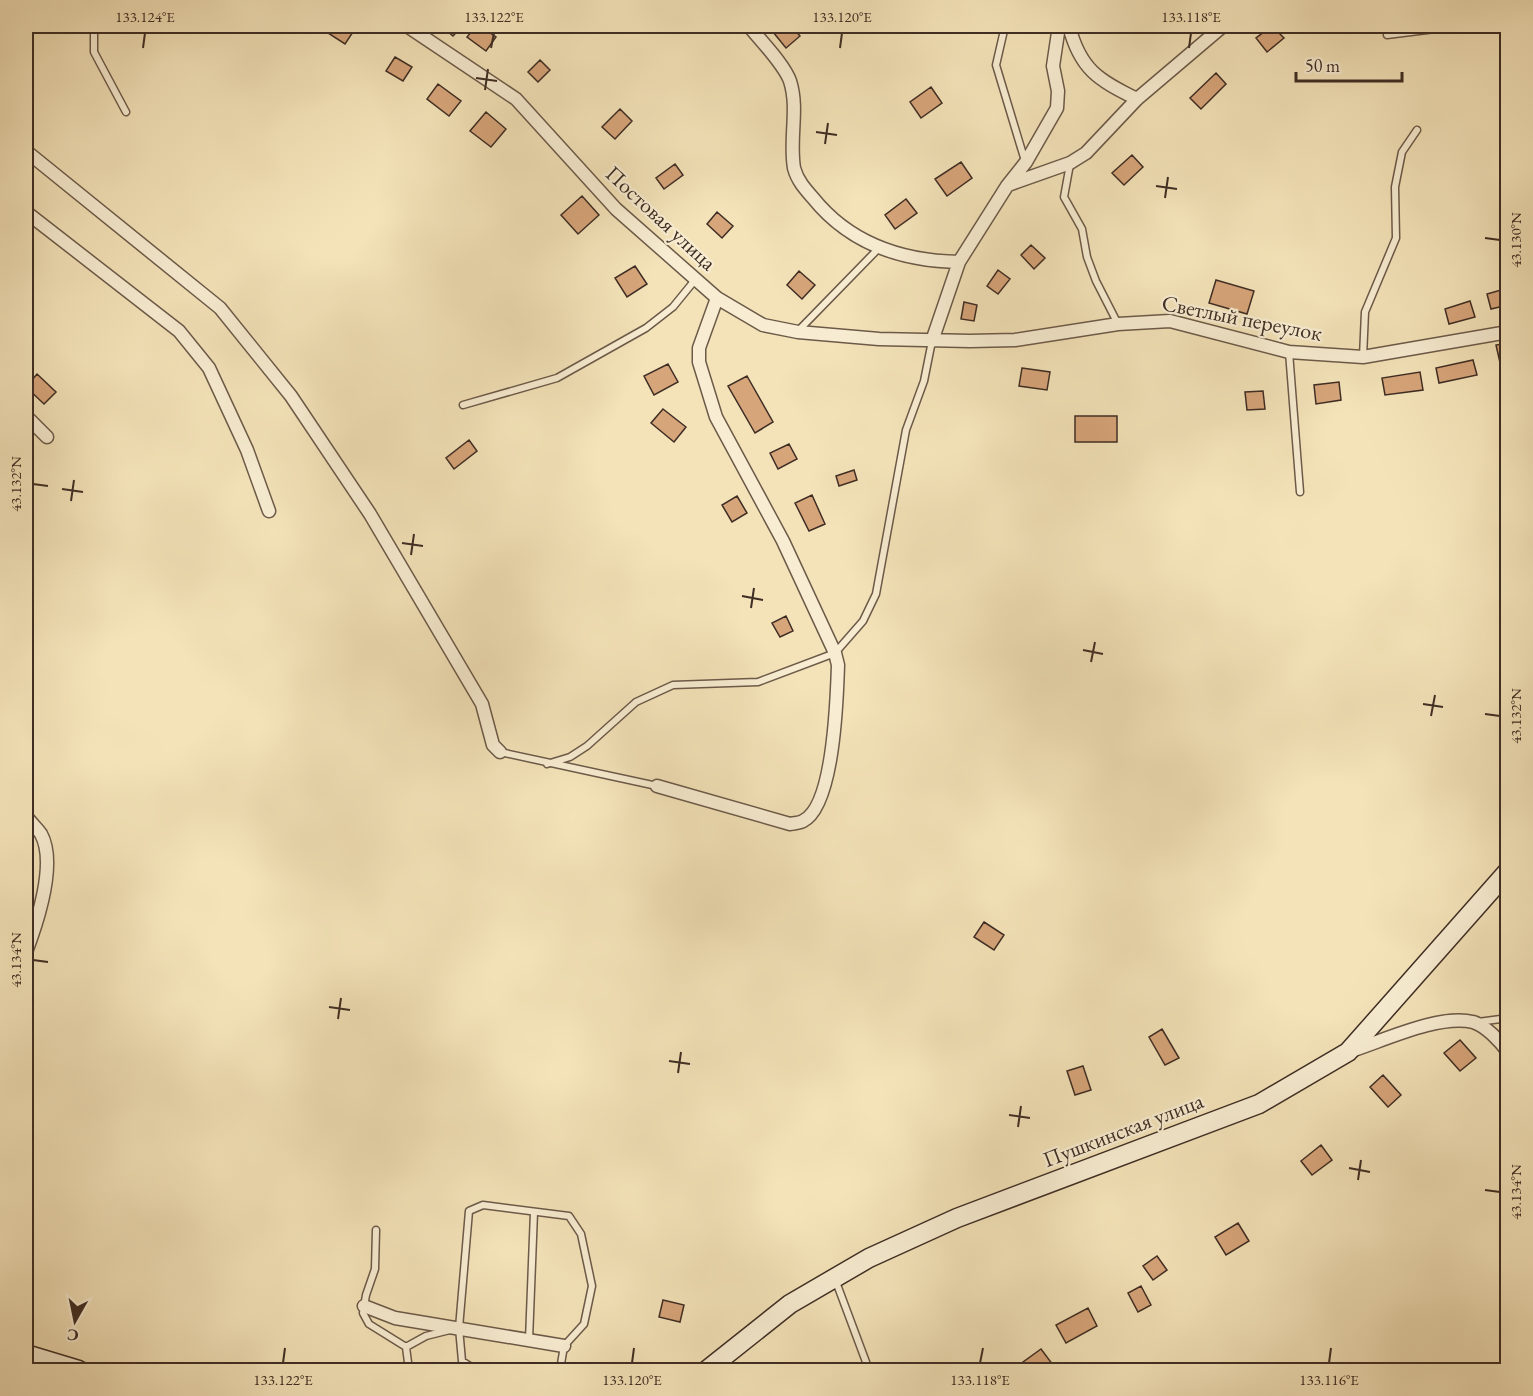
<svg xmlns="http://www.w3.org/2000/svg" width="1533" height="1396" viewBox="0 0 1533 1396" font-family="'EB Garamond',serif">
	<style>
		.building { fill: #d7a57a; stroke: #3e2d24; stroke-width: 1.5 }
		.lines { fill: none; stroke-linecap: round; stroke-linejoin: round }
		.lane-casing { stroke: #6c5a49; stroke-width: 9 }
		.street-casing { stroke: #6c5a49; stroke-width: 15 }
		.secondary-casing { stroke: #3e2d24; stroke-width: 21 }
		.lane { stroke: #f8edd2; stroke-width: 6 }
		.street { stroke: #f8edd2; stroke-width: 12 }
		.secondary { stroke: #f8edd2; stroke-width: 18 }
		.ticks { fill: none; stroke: #3e2d24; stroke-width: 2 }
		.labels { text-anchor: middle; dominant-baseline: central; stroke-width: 4.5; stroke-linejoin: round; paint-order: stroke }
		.street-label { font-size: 22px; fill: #3e2d24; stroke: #f8edd2 }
		.neatline { fill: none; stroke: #3e2d24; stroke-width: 2 }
		.ticks-label { font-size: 15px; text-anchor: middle; fill: #3e2d24 }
	</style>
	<rect width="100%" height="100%" fill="#f4e3b9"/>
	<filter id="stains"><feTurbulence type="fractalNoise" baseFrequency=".00333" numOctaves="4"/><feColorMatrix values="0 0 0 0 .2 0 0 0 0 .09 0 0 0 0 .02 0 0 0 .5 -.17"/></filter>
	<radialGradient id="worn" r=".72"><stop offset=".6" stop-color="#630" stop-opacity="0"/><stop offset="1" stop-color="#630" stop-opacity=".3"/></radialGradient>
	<path class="building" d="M329,26H344L353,32L345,44L325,31Z
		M441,26H462L453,36Z
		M476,26H480L496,37L486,51L467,37Z
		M780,26H791L800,36L786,48L773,32Z
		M1272,26L1284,38L1267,52L1256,38Z
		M395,57L412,67L403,81L386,71Z
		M540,60L550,70L538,82L528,72Z
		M1216,73L1226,84L1201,109L1190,98Z
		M438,84L461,101L449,116L427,99Z
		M931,87L942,103L921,118L910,102Z
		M620,109L632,121L615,139L602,127Z
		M486,112L506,129L491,147L470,131Z
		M1132,155L1143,167L1124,185L1112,173Z
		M961,162L972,178L947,196L935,179Z
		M675,164L683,175L664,189L656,178Z
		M582,196L599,215L578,234L561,215Z
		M906,199L917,213L895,229L885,215Z
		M717,212L733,226L722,238L707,224Z
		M1031,245L1045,258L1034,269L1021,255Z
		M635,266L647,284L627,297L615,278Z
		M998,270L1010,279L998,294L987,286Z
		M799,271L815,285L802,299L787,285Z
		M1216,280L1254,291L1247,314L1209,303Z
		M1508,288V305L1491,309L1487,294Z
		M1470,301L1475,317L1449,324L1445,309Z
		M964,302L977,305L974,321L961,319Z
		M1508,343V365L1501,367L1496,345Z
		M1473,360L1477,375L1439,383L1436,368Z
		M668,364L678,382L654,395L644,376Z
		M1022,368L1050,372L1047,390L1019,386Z
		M1420,372L1423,390L1385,395L1382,378Z
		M37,374L56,392L44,404L26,387Z
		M747,376L773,422L755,433L728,386Z
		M1339,382L1341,400L1316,404L1314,385Z
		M1263,391L1265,409L1247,410L1245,392Z
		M663,409L686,427L674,442L651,423Z
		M1075,416H1117V442H1075Z
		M469,440L477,451L454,469L446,458Z
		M789,444L797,459L778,469L770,453Z
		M854,470L857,480L839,486L836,476Z
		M812,495L825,524L809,531L795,503Z
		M737,496L747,513L732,522L722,505Z
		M786,616L793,631L780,637L772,623Z
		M984,922L1004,935L994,950L974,937Z
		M1162,1029L1179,1058L1165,1065L1149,1037Z
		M1460,1040L1476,1058L1460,1071L1444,1053Z
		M1083,1066L1091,1090L1075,1095L1067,1071Z
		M1383,1075L1401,1095L1388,1107L1370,1087Z
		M1321,1145L1332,1160L1312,1175L1301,1161Z
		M1238,1223L1249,1241L1226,1255L1215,1237Z
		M1157,1256L1167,1270L1153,1280L1143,1266Z
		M1141,1286L1151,1305L1138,1312L1128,1293Z
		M663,1300L684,1305L680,1322L659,1317Z
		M1088,1308L1097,1326L1066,1343L1056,1325Z
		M1041,1349L1053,1365L1045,1370H1023L1019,1365Z"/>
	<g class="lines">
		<defs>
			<path id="lane" d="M97,26L94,29V52L126,112
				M1005,26L996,65L1025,161
				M1387,35L1459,26
				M1070,164L1064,197L1082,229L1087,257L1096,281L1118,324
				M798,331L878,249
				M1289,352L1300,492
				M1363,357L1365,312L1396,238L1395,187L1402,152L1417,130
				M463,405L557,378L646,328L673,307L695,280
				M500,752L657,786
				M547,764L570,757L587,746L636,702L673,685L758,682L835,653L863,621L876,594L906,430L924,381L932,341
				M1478,1022L1508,1018
				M376,1230L375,1269L366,1295L363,1313L369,1324L406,1347L409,1370
				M835,1279L869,1370
				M529,1340L534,1212
				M406,1347L426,1336L450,1330
				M476,1370L462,1361L459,1328L469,1211L483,1205L569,1216L581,1234L592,1286L584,1324L564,1346L560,1370"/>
			<path id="street" d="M407,26L516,99L616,209L717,298L763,325L798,332L879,339L970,341L1015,340L1118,324L1170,321L1289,352L1363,357L1508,332
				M749,26C760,40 784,64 790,81C799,109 789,138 794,168C797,180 805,189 813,198C850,244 901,261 959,262
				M1069,26C1080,69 1098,80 1137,99
				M26,151L220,308L291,396L370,514L482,704L493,745L500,752
				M1008,185L1070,163L1086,153L1137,99L1223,26
				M26,212L179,331L209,368L247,450L269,511
				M932,341L959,262L1007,186L1026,162L1057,108L1058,91L1053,66L1059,26
				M26,416L47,437
				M657,786L790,824C794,823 800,823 803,821C834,806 837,696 838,665L835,653L783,541L716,417L699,362V348L717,298
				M26,816C30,822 37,828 41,834C57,863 37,923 26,952
				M1351,1051C1385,1040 1439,1014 1473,1022C1486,1026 1500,1041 1508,1052
				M364,1306L395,1318L564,1346"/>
			<path id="secondary" d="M26,1354L79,1370
				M707,1370L790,1304L869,1258L957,1218L1259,1104L1348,1052L1508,871"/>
		</defs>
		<use href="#lane" class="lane-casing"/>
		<use href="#street" class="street-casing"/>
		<use href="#secondary" class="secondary-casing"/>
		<use href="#lane" class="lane"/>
		<use href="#street" class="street"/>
		<use href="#secondary" class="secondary"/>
	</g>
	<path class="ticks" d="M143,48L145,33M491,48L494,33M840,48L842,33M1189,48L1191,33M476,78L497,81M485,90L488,69M816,132L837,135M825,144L828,123M1156,186L1177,189M1165,198L1168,177M1485,238L1500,240M33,484L48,486M62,489L83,492M71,501L74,480M402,543L423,546M411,555L414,534M742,596L763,600M751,608L754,588M1083,650L1103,654M1091,662L1095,642M1423,704L1443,707M1485,714L1500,716M1431,716L1435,695M33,960L48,962M329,1007L350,1010M338,1019L341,998M669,1061L690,1064M678,1073L681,1052M1009,1115L1030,1118M1018,1127L1021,1106M1349,1168L1370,1172M1358,1180L1361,1160M1485,1190L1500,1192M283,1363L285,1348M632,1363L634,1348M980,1363L983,1348M1329,1363L1331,1348"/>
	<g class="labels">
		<g class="street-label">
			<text transform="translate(661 218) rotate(43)">Постовая улица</text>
			<text transform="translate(1242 318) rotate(11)">Светлый переулок</text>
			<text transform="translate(1123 1130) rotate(-21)">Пушкинская улица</text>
		</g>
	</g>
	<rect width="1533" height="1396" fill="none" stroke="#f4e3b9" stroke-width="66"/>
	<g transform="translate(75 1321) rotate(189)" stroke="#f8edd2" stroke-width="4.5" paint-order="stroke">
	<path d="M0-4.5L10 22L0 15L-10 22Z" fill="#3e2d24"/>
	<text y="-9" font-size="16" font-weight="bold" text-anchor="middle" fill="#3e2d24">С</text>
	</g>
	<path d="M1296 72v9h106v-9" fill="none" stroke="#3e2d24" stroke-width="3"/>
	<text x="1305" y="72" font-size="18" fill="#3e2d24" stroke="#f8edd2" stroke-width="4.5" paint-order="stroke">50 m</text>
	<rect x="33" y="33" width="1467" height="1330" class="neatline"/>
	<g class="ticks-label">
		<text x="145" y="22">133.124°E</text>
		<text x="494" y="22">133.122°E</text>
		<text x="842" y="22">133.120°E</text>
		<text x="1191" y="22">133.118°E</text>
		<text transform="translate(1516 240) rotate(-90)" y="5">43.130°N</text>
		<text transform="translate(16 484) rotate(-90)" y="5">43.132°N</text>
		<text transform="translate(1516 716) rotate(-90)" y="5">43.132°N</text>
		<text transform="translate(16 960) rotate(-90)" y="5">43.134°N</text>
		<text transform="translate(1516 1192) rotate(-90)" y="5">43.134°N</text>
		<text x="283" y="1385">133.122°E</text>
		<text x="632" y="1385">133.120°E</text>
		<text x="980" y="1385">133.118°E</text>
		<text x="1329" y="1385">133.116°E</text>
	</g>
	<rect width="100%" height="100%" filter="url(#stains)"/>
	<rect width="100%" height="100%" fill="url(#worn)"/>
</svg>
